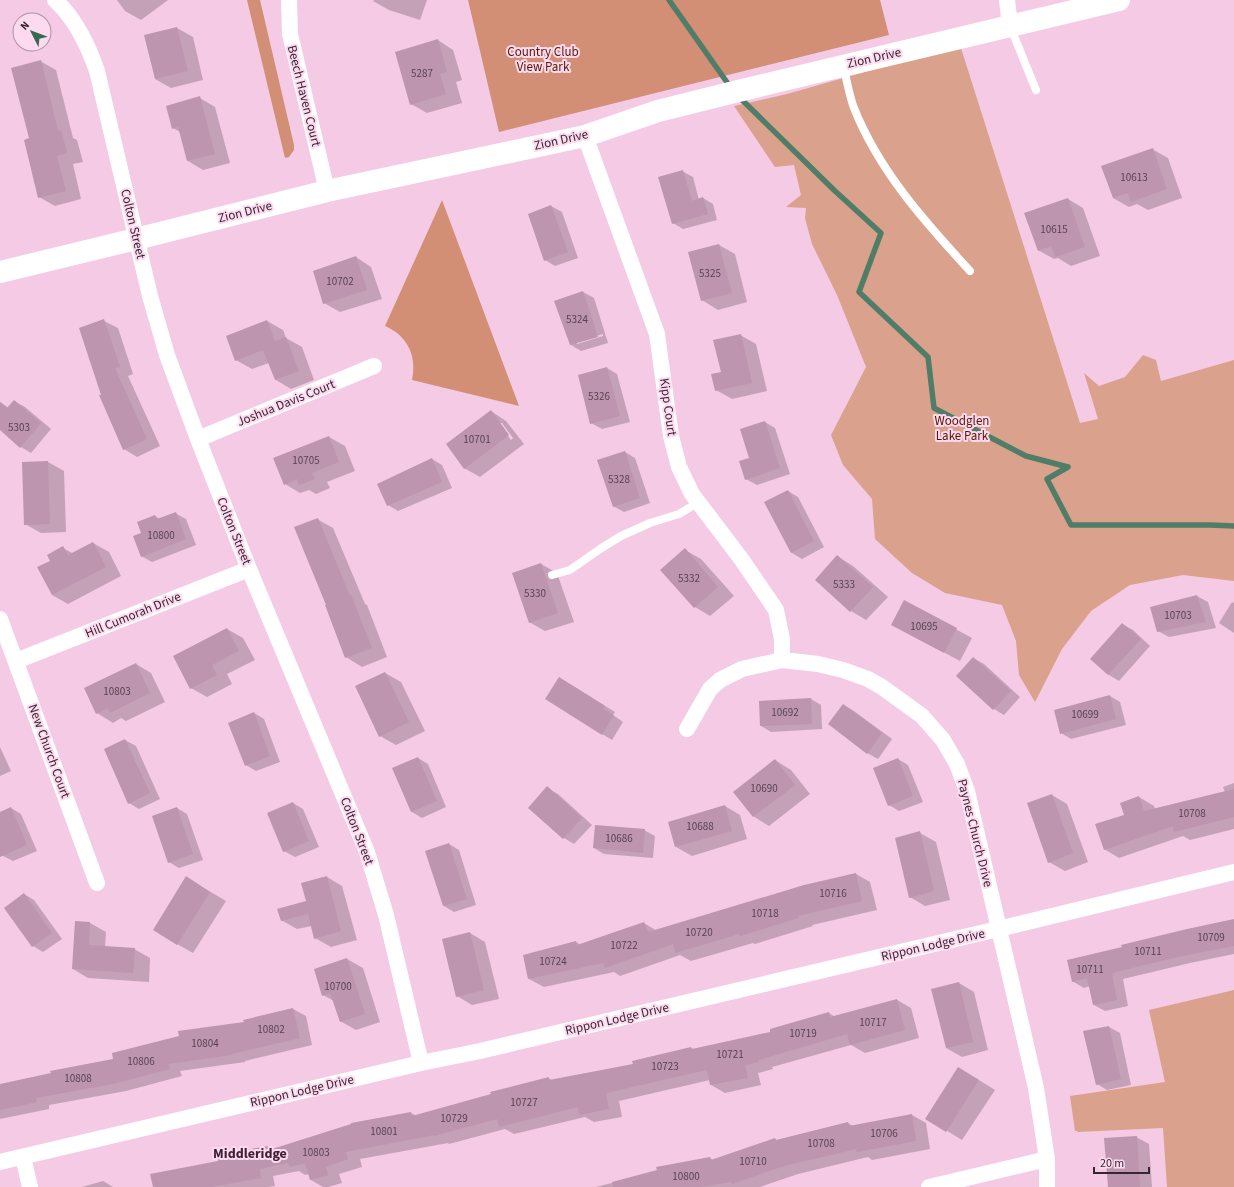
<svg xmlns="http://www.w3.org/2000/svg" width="1234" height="1187" viewBox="0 0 1234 1187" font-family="'Source Sans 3',sans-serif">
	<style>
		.green { fill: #daa18c }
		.forest { fill: #d28f76 }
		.shadow { fill: #0003; fill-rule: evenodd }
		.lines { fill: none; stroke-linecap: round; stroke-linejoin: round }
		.stream { stroke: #507d67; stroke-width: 5.5 }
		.building { fill: #bd95ae }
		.lane { stroke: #fff; stroke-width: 8 }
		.street { stroke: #fff; stroke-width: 16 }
		.secondary { stroke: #fff; stroke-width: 22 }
		.labels { text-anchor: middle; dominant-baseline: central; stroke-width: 4; stroke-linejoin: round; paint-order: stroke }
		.number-label { font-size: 11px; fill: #584250 }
		.park-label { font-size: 13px; fill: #551900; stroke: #fddaef }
		.street-label { font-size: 13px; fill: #362630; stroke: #fddaef }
		.neighbourhood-label { font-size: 14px; font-weight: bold; fill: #3f2035; stroke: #fddaef }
	</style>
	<rect width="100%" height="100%" fill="#f5cae4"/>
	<path class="green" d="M960,45L1080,423L1098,419L1084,373L1099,386L1125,377L1143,355L1156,360L1161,381L1234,360V581L1183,575L1130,585L1091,611L1062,649L1035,702L1019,675L1016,641L1002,605L945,593L912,573L875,539L872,499L843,465L831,435L866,367L837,295L812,244L805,218L806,208L786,207L801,195L794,165L775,167L734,106L787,94Z
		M1234,990V1187H1167L1163,1128L1078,1132L1077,1131H1075L1070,1096L1165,1082L1149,1010Z"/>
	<path class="forest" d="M247,0H260L294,145V150L289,157L285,158Z
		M468,0H880L889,35L499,132Z
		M442,200L519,406L412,380C417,356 408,336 385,326Z"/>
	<path class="shadow" d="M117,0H168L141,20L125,11Z
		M374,0H427L420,20L389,10L373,1Z
		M177,28L193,37L203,80L171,88L155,79Z
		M438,40L453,50L462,80L456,82L462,103L427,113L411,104Z
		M40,61L56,70L73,138L77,140L83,162L73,164L81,199L55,206L39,197L30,139Z
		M200,98L215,107L230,163L203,170L188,161L180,132L173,128Z
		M1152,149L1168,158L1182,198L1148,210L1137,204L1129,207L1113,198Z
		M682,171L693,177L699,200L703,198L713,204L717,220L683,229L673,223Z
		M1068,199L1083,208L1100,256L1071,266L1058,258L1054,259L1038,250Z
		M551,206L562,212L578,258L555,266L545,260Z
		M719,245L735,254L747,302L718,310L702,300Z
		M356,257L371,267L382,299L340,312L324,303Z
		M583,292L594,298L608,343L581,351L571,345L556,302ZM603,334V336L577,344V342Z
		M104,321L118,328L133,374L128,376L160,446L137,457L124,449L102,395Z
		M267,321L283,330L286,338L302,347L314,380L291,389L276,380L269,363L252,369L236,360Z
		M740,335L756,344L767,391L732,399L716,390L722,373Z
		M607,368L617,374L630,422L602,429L591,423Z
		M14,401L25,407L51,429L31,453L21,447L0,429V402L9,408Z
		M491,411L506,421L524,444L480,477L464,468ZM499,423H502L513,438L511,440Z
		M765,422L775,428L790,474L757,485L746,479L750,459Z
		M329,437L345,446L355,471L327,482L330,488L316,494L309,490L300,493L285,484Z
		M625,452L635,458L650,503L624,512L613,506Z
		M432,459L442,465L452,488L398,511L388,505Z
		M48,462L64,471L66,532L41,533L25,524L23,463Z
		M788,491L798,497L824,547L802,559L792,553L766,502Z
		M175,513L186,519L196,545L152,562L141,556L143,533L155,516L160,519Z
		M317,519L333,528L365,604L367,605L387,657L362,667L346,657Z
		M93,543L109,552L121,576L68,604L52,595V561L63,548L74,554Z
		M685,550L701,559L734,596L710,616L695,607Z
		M837,556L853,566L888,597L866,620L851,611L816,580Z
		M541,564L557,573L574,622L545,631L529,622Z
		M1197,596L1208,602L1216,628L1169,637L1158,631Z
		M904,601L972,638L960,661L908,633Z
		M1232,602L1234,603V633L1219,623Z
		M1122,624L1133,630L1150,646L1119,681L1109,675L1091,659Z
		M227,629L243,638L255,660L227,674L232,684L207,697L191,688Z
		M973,658L984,664L1020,697L1004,715L994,709L957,676Z
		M136,664L151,673L165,702L126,721L121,718L113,723L97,713Z
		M385,673L401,682L425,731L396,745L380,736Z
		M570,684L615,712L613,715L623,722L612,740L602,734Z
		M1110,696L1120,702L1126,725L1071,739L1061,733Z
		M811,699L821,705L822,729L771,732L761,726Z
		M844,705L854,711L892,739L878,759L867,753Z
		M254,713L264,719L280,762L256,771L246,765Z
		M125,740L136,746L160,799L139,809L129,803L105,749Z
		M0,747L11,771L0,776Z
		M418,758L428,764L446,807L422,818L412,812Z
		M898,759L908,765L923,802L899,811L889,805Z
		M775,760L791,770L810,794L769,826L753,816Z
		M1234,783V829L1190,840L1183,836L1119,858L1104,849L1125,816L1139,797L1154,806L1155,809L1225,792L1223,787Z
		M547,788L558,794L592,825L574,844L564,838L530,807Z
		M1052,795L1067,804L1088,862L1065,871L1049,862Z
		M293,803L303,809L319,847L295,857L284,851Z
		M725,806L740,815L747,839L692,856L676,847Z
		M11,808L21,814L37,851L13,861L3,856L0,850V813Z
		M177,808L187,814L203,860L179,868L169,862Z
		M644,830L655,836L653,858L604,854L594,848Z
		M920,833L936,842L950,900L925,906L910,897Z
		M449,844L459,850L476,905L454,912L444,906Z
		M856,874L870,882L877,910L812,925L813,926L755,944L753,943L691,961L680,955L620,976L614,972L544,987L529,979L576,942L581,945L644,923L657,931Z
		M327,877L342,886L357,940L331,947L315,938L312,926L297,929L281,920L307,901Z
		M187,878L226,901L193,953L177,944Z
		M24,894L34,900L62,939L43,952L33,946Z
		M1234,920V954L1190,963L1123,979L1128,1006L1105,1011L1094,1005L1090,986L1084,988L1072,981Z
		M76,922L90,923L106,932L105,947L134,949L150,958L149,982L88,978L73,969Z
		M470,933L485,942L499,999L472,1005L457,996Z
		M347,959L363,968L380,1022L356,1030L340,1021L334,1001L323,995Z
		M959,983L974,992L988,1050L962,1057L946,1048Z
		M897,1000L911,1008L919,1038L865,1053L851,1045L772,1067L773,1069L758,1073L761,1085L725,1093L711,1085L710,1080L619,1101L622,1117L594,1122L585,1117L514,1134L505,1129L449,1144L448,1143L360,1159L362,1167L339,1174L342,1183L328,1187H323L311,1180L309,1174L305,1175L299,1171L273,1176L275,1186L268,1187H154L219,1162L268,1147L273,1150L411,1113L417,1116L548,1078L552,1080L634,1065L691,1048L694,1049L772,1033L829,1013L835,1017Z
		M293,1009L306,1016L312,1045L245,1061V1062L180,1071L182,1076L126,1091L49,1105V1109L0,1119V1085L115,1060Z
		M1109,1027L1120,1033L1131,1085L1107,1090L1097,1084L1085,1032Z
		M974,1077L995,1090L962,1140L926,1118Z
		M912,1115L926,1123L930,1149L872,1160L868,1157L798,1174L760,1187H596L710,1158L713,1160L775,1139L778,1141L848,1123L853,1126Z
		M1136,1137L1149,1144L1152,1187H1109Z
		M103,1181L113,1187H82Z"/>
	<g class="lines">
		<path class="stream" d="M669,0L731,88
			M738,96L835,191L881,233L859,292L928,357L934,408L1026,456L1068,467L1047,479L1071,525H1210L1234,526"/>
	</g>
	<path class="building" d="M177,27L188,71L155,79L144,35Z
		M438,39L447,72L440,74L446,94L410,105L395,52Z
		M41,60L58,131L61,130L67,153L57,156L66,191L38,198L24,140L29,138L11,68Z
		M200,96L215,154L187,161L178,127L172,129L166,106Z
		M1153,148L1167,189L1131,202L1128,193L1113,198L1101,166Z
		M683,170L692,201L703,197L708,214L672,224L658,177Z
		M1068,198L1085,247L1055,257L1051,246L1038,251L1024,213Z
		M551,205L568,252L544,261L528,214Z
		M719,244L732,293L701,301L688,252Z
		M356,256L367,290L323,304L313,271Z
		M583,291L598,337L570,345L554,301Z
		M104,319L120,367L115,368L147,439L123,450L99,395H101L79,328Z
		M267,320L275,341L286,337L299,371L275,380L263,350L235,361L226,336Z
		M741,334L752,383L715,391L711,374L721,372L713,340Z
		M607,367L620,416L590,424L578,375Z
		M14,400L41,423L20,448L0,430V402L7,408Z
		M491,410L509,435L464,469L446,444Z
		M765,421L780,468L745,480L739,461L749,458L740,429Z
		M329,436L339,462L312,473L315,479L299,485L297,479L284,485L273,458Z
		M625,451L640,498L613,507L597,460Z
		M432,458L442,482L387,506L377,484Z
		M48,461L50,524L24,525L22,462Z
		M788,490L814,541L791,553L764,502Z
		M176,512L186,539L141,557L133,536L141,533L137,522L155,515L157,519Z
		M318,518L350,596L351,595L372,648L345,658L325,605H326L294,527Z
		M93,542L106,567L52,595L37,567L50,561L47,555L63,546L68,555Z
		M685,548L718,587L694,608L660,570Z
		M837,555L873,587L850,612L815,580Z
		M541,563L558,613L529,623L512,573Z
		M1197,595L1206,622L1157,632L1150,607Z
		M904,600L957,628L944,653L891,625Z
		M1122,623L1141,639L1108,675L1090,659Z
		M227,628L239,651L212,665L217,675L190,689L173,656Z
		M973,657L1011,691L993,710L956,676Z
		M136,663L150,693L110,713L108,708L96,714L84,688Z
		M385,672L409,722L379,737L355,686Z
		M559,677L605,706L603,709L614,715L602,735L545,699Z
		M1110,695L1116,719L1060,734L1054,710Z
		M811,698L812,724L760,726L759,701Z
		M843,704L882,733L867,754L828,724Z
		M254,712L270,756L245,766L228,723Z
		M125,739L150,793L128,804L104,749Z
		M418,757L437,801L411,812L392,768Z
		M898,758L913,796L888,806L873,768Z
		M775,759L795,785L753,817L733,792Z
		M547,786L582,818L563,839L528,808Z
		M1234,789V817L1174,832L1173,826L1104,850L1095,824L1124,815L1120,803L1139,796L1144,811Z
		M1052,794L1073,853L1048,863L1027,803Z
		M293,802L309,841L283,852L267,813Z
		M725,805L732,831L675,847L668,822Z
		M11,807L27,845L0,857V812Z
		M177,807L193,854L168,863L152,816Z
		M595,825L645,829L643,853L593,848Z
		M920,831L934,891L909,898L895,838Z
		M449,843L467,899L443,906L425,851Z
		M856,873L862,901L798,916L799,918L740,936L739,934L675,953L673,944L605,968L603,963L528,979L523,955L576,941L577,945L644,922L648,932L804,885Z
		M186,876L210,892L177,945L153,930Z
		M327,876L341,931L314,939L308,914L281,921L277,909L306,901L301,883Z
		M24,893L52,933L32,947L4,908Z
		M1234,919V946L1178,957L1112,973L1117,1000L1093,1005L1087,978L1072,982L1067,960L1122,947L1121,945L1187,929Z
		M75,921L90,922L89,945L135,948L133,973L72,969Z
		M470,932L484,990L456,997L442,939Z
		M347,958L365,1014L340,1022L330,993L322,996L314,969Z
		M959,982L973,1042L946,1048L931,989Z
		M897,999L905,1030L850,1045L847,1034L759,1060V1062L745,1065L748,1078L710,1085L707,1070L606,1093L609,1109L579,1115L578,1107L499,1127L497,1119L434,1136V1135L346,1152L348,1159L326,1167L328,1175L310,1180L305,1163L290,1167L288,1163L260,1169L261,1178L211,1187H153L150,1174L218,1161L217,1155L268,1146L269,1150L351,1124V1123L411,1112L412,1116L491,1094L490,1092L549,1077V1080L633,1064L632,1061L691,1047L692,1049L770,1032V1029L829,1012L830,1017Z
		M293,1008L300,1038L232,1054V1055L168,1064L170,1069L113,1084L36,1098L37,1102L0,1110V1084L51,1073L50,1071L113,1059L112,1053L179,1036L178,1031L244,1022L243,1020Z
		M1109,1026L1121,1079L1096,1085L1083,1031Z
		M958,1067L979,1080L946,1132L925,1119Z
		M912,1114L916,1141L857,1152L856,1149L784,1166L732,1184L731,1182L700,1187H613L612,1182L657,1170L656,1167L710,1157L711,1160L775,1138L776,1140L848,1122L849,1126Z
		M1137,1136L1140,1187H1108L1104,1138Z"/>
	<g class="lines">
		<path class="lane" d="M1010,26L1036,90
			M843,66C847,80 849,95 854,108C879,171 925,222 970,271
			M552,575L570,570L600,549L621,536L650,523L679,514L699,502"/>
		<path class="street" d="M55,0C76,19 88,45 97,71L150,296L167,355L198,439L249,569L367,852L386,915L421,1063
			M289,0L290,34L327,191
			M1007,0L1010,26
			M585,136L657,334L671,436L679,467L692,494L742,560L776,610L782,639V660
			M198,439L374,366
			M0,619L97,883
			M16,661L249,569
			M687,729L710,689L720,680L742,669L782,660L818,664L843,670L868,679L882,687L922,716L943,740L957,764L967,791L1036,1088L1047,1159V1187
			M23,1157L30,1187
			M0,1162L421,1063L480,1051L998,929L1234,872
			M929,1187L1047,1159"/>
		<path class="secondary" d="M0,272L136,239L327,191L585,136L658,111L734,92L1119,0"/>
	</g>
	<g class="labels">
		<g class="number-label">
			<text x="422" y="73">5287</text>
			<text x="1134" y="177">10613</text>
			<text x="1054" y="229">10615</text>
			<text x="710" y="273">5325</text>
			<text x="340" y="281">10702</text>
			<text x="577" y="319">5324</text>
			<text x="599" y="396">5326</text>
			<text x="19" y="427">5303</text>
			<text x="477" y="439">10701</text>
			<text x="306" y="460">10705</text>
			<text x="619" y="479">5328</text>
			<text x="161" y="535">10800</text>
			<text x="689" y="578">5332</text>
			<text x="844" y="584">5333</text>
			<text x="535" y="593">5330</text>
			<text x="1178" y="615">10703</text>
			<text x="924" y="626">10695</text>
			<text x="117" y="691">10803</text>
			<text x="785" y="712">10692</text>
			<text x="1085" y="714">10699</text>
			<text x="764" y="788">10690</text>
			<text x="1192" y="813">10708</text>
			<text x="700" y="826">10688</text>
			<text x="619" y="838">10686</text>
			<text x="833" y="893">10716</text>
			<text x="765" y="913">10718</text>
			<text x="699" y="932">10720</text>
			<text x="1211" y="937">10709</text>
			<text x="624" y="945">10722</text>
			<text x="1148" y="951">10711</text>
			<text x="553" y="961">10724</text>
			<text x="1090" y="969">10711</text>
			<text x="338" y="986">10700</text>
			<text x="873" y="1022">10717</text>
			<text x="271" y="1029">10802</text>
			<text x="803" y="1033">10719</text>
			<text x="205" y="1043">10804</text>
			<text x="730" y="1054">10721</text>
			<text x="141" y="1061">10806</text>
			<text x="665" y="1066">10723</text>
			<text x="78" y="1078">10808</text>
			<text x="524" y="1102">10727</text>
			<text x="454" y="1118">10729</text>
			<text x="384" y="1131">10801</text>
			<text x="884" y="1133">10706</text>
			<text x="821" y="1143">10708</text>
			<text x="316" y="1152">10803</text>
			<text x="753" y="1161">10710</text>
			<text x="686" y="1176">10800</text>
		</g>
		<g class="park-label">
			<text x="543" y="52">Country Club<tspan x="543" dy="15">View Park</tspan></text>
			<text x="962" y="421">Woodglen<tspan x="962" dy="15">Lake Park</tspan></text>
		</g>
		<g class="street-label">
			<text transform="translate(874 58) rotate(-13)">Zion Drive</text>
			<text transform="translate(304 96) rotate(76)">Beech Haven Court</text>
			<text transform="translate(561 140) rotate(-13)">Zion Drive</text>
			<text transform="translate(245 212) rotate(-14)">Zion Drive</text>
			<text transform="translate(133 224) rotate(77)">Colton Street</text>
			<text transform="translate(286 403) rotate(-22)">Joshua Davis Court</text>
			<text transform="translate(668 407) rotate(82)">Kipp Court</text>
			<text transform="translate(234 531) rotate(68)">Colton Street</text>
			<text transform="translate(133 615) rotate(-22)">Hill Cumorah Drive</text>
			<text transform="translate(49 751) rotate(70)">New Church Court</text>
			<text transform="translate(357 831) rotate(69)">Colton Street</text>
			<text transform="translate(975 833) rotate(76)">Paynes Church Drive</text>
			<text transform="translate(933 945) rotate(-13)">Rippon Lodge Drive</text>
			<text transform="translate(617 1019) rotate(-13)">Rippon Lodge Drive</text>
			<text transform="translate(302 1091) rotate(-13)">Rippon Lodge Drive</text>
		</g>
		<g class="neighbourhood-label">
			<text x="250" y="1154">Middleridge</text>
		</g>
	</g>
	<g transform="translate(32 32) rotate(312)"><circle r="19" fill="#fddaef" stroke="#ad92a3"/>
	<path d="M0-3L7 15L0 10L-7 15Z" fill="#346a50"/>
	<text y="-6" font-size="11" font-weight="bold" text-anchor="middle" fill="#362630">N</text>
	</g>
	<path d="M1094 1167v6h55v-6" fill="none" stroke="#362630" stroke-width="2"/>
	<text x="1100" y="1167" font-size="12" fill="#362630" stroke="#fddaef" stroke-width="3" paint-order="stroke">20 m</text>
</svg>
